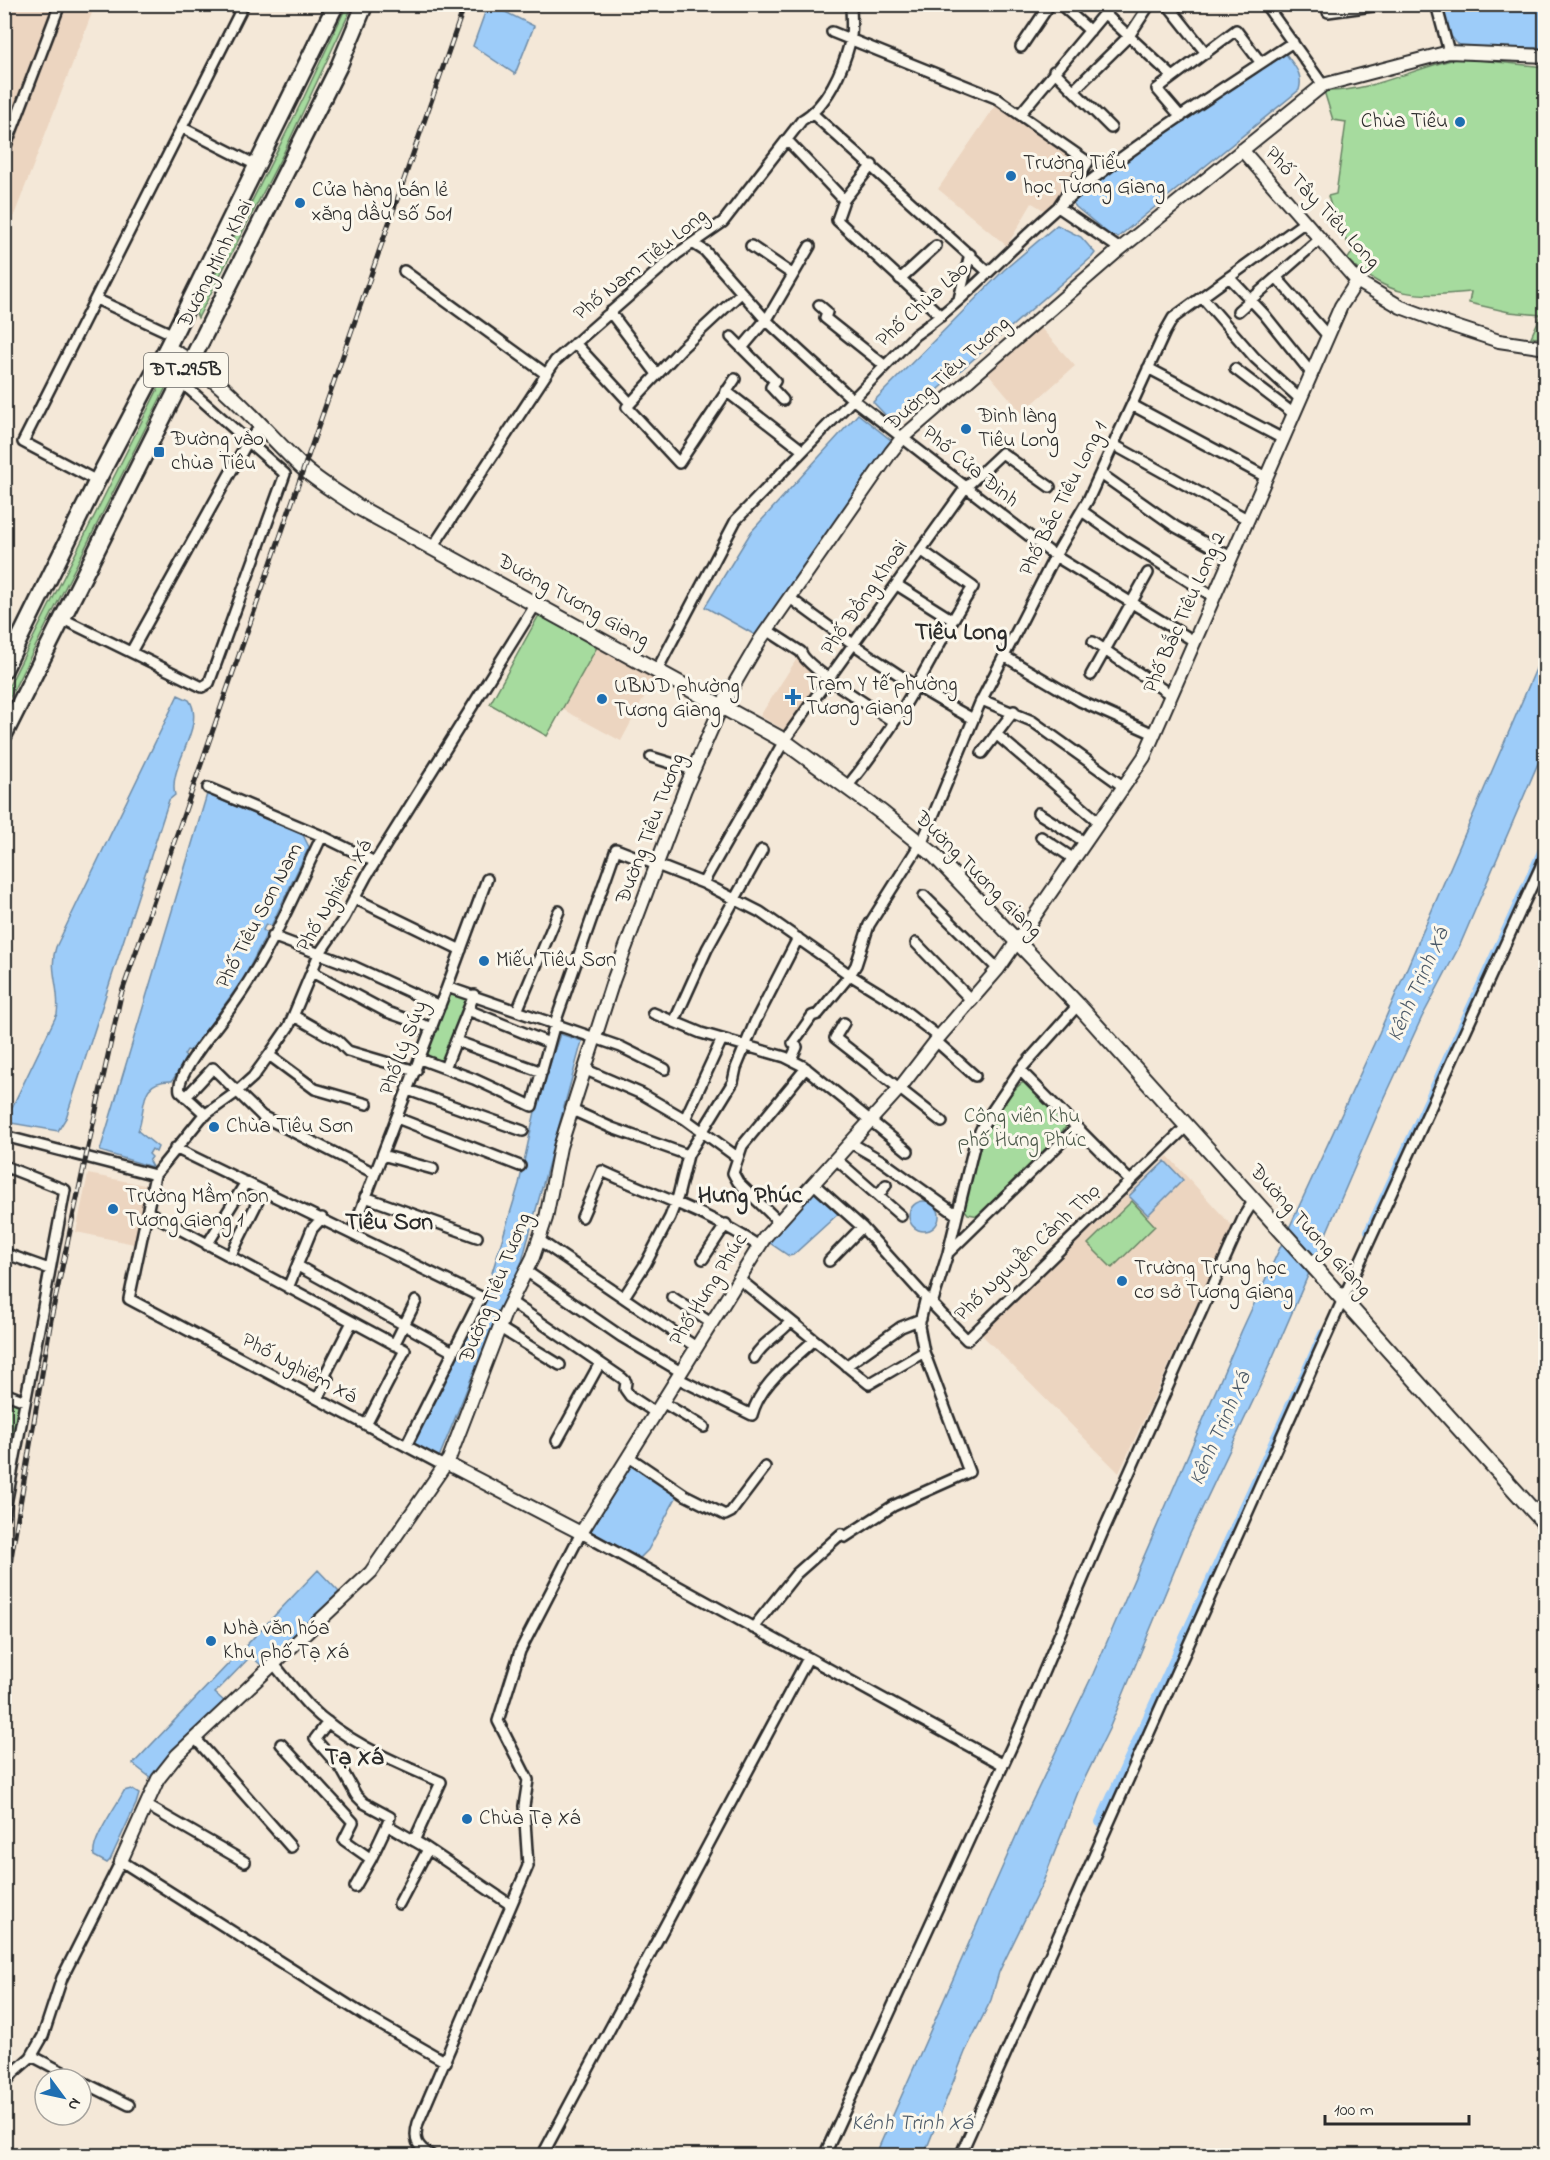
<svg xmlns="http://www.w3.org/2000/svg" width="1550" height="2160" viewBox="0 0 1550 2160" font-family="'Indie Flower',sans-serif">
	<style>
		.built { fill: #ecd5c0 }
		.green { fill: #a6db9e; stroke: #688364; stroke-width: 1.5 }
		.water { fill: #9dccf9; stroke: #6f8ca7; stroke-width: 1.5 }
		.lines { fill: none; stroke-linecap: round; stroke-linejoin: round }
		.canal { stroke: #9dccf9; stroke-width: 10 }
		.minor-casing { stroke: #2b2b2b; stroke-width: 14 }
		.tertiary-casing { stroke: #2b2b2b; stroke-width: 16 }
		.secondary-casing { stroke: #2b2b2b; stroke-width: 18 }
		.primary-casing { stroke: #2b2b2b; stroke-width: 20 }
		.minor { stroke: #fbf7ec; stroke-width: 9 }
		.tertiary { stroke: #fbf7ec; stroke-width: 12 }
		.secondary { stroke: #fbf7ec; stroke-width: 14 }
		.primary { stroke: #fbf7ec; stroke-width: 15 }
		.rail-casing { stroke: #2b2b2b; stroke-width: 5 }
		.rail { stroke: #fbf7ec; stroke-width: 3; stroke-dasharray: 9; stroke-linecap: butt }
		.poi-dot { fill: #1f6fb2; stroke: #fbf7ec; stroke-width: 2 }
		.labels { text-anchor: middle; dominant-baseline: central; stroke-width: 6; stroke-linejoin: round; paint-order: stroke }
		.shield { fill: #fbf7ec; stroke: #696865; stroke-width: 1.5 }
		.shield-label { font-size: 20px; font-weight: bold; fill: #2b2b2b }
		.poi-label { font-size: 21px; fill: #2b2b2b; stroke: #fbf7ec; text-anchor: start }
		.street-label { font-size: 21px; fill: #2b2b2b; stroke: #fbf7ec }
		.park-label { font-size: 21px; fill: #4a5748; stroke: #fbf7ec }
		.water-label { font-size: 22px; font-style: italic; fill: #4d5b69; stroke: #fbf7ec }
		.quarter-label { font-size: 24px; font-weight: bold; fill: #2b2b2b; stroke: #fbf7ec }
	</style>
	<rect width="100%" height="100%" fill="#f4e8d8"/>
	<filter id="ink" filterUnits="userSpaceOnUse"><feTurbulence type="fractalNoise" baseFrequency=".0167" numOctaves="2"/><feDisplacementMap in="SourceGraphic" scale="12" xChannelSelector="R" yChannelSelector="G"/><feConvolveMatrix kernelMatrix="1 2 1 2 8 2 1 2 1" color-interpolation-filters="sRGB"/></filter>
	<g filter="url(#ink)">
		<path class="built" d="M5,5H95L5,239Z
			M998,102L1084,162L1049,213L1032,203L1007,246L938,189Z
			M1040,327L1075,366L1022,413L988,373Z
			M597,647L655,677L621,741L562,709Z
			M798,657L828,679L788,732L760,716Z
			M1168,1156L1233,1227L1119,1473L981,1334Z
			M88,1174L150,1186L139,1245L76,1232Z"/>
		<path class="green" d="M347,5H353L283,154L198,318L196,313L304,97Z
			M1460,58L1545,67V339L1531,337L1541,315L1509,312L1469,303L1471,292C1413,297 1393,298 1347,260L1353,251L1337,226L1328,196L1336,194L1346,122L1333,120L1324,91C1372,92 1413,68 1460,58Z
			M168,376L169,381L5,707V694L163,379Z
			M539,615L597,647L547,736L490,704Z
			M449,992L470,998L443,1066L423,1057Z
			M1024,1082L1065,1121L1066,1127L985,1212L979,1216L968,1214L963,1208C974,1166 980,1133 1008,1098C1013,1092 1017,1085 1024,1082Z
			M1132,1201L1155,1226L1112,1268L1088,1244Z
			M5,1398L18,1405L5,1479Z"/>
		<path class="water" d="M491,5L534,26L515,74L473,46L487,7Z
			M1439,5H1545V48H1461L1449,34Z
			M1284,51C1293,65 1304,73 1299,90L1118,237L1110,235L1076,207L1073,203L1080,196L1139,151Z
			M1057,225L1081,237L1095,253L1092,257L896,426L873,402L1004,270Z
			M858,414L892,441L757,636L705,607L751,532Z
			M1545,648V747L1460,945L1422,1017L1385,1097L1262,1382L1188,1538L1109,1729L1078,1792L1043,1882L999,1972L991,2000L965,2052L924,2155L875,2156L1024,1818L1093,1674L1242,1330L1379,1033Z
			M178,695L189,700C207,725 167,767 175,795L169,800L66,1118L58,1131L5,1122L57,1014C61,990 48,970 56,947Z
			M207,794L303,835L309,847L271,926L266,924L263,930L267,933L244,978L191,1051L187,1050L184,1055L187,1058L172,1081C137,1080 147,1108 138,1131L158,1147L156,1152L152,1149L149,1154L152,1157L149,1161L152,1167L100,1151Z
			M560,1034L582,1041L522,1261L495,1320L438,1460L410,1444L487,1289L519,1184L536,1107Z
			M1165,1161L1183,1180L1148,1215L1129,1196Z
			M814,1189L838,1214L793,1255L789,1256L767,1241Z
			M909 1216a15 15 0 1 1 30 0a15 15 0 1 1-30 0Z
			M633,1464L675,1491L677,1496L648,1550L640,1558L588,1530L628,1466Z
			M318,1570L339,1592L262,1666L251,1656L215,1693L226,1703L155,1781L133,1764Z
			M131,1789L139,1794L136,1804L110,1860L107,1863L94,1856C91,1840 116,1807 124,1791Z"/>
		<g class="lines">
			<path class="canal" d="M1369,1231L1546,843
				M1100,1822L1323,1334"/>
			<defs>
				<path id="minor" d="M1060,4L1090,31
					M1167,4L1206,53
					M1265,4L1323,85
					M1436,4L1449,52
					M1328,12L1388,4
					M1105,14L1173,77
					M832,32L996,98L1088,162L1058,207L1120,249
					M1021,47L1050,4
					M1054,71L1111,128
					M1074,90L1129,36L1150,4
					M813,114L987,271
					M1020,114L1112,4
					M1181,117L1157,89L1236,30L1261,63
					M183,128L258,166
					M787,140L844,200L837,220L941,316
					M4,151L60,4
					M844,200L872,165
					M694,244L705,251L766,320L851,398L1055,556L1194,641
					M751,246L792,274
					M404,271L546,374
					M1229,277L1264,314L1312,374
					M1277,278L1328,336
					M900,279L936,246
					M1202,297L1255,358L1300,399
					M96,299L174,335
					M959,299L970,254
					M819,305L827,312L825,318L884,365
					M1238,311L1320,239
					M610,312L657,374
					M731,337L775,381L771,387L783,400
					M575,343L630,403
					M742,348L769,316L810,246
					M1148,368L1283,439
					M1235,369L1294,414
					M735,379L679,463L627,407L682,348L741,293
					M726,391L802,450
					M1132,405L1266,477
					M1114,445L1247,519
					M1101,474L1176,527L1231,557
					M97,481L23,442L244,4
					M1082,511L1123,540L1214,597
					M432,548L555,361L677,254L723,222L802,120C827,106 843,69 850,42C853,30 851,17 851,4
					M897,585L951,619
					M790,598C849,642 908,684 973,719
					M63,619L202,687L209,683L285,474L181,382
					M767,630L801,652C806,668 876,710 894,722
					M1093,642L1171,695
					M131,652L248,441L262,425
					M1004,656L1080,701L1154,734
					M657,670L736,520L915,335C970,297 1013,244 1065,201C1136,143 1216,93 1293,42
					M1091,675L1148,573
					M982,700L1032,721L1124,787
					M996,734L1099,822
					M982,753L1014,711
					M651,757L693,770
					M847,787C872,756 895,723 915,688C935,654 951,620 973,587L921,550
					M208,788L322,836
					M1038,813L1085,842
					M1041,837L1074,859
					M921,845L980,703L1055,556L1088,500L1165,332L1173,318L1305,222
					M703,883L784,741L966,487L1002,453L1050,487
					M924,896L998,969
					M354,898L461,950
					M272,936L355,967L440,1006
					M916,943L972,1001
					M312,972L387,1012L432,1028
					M447,987L487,879
					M1078,1005L1020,1070L984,1123L975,1142L948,1253L932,1304L967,1340L1187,1126
					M468,1010L549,1043
					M517,1011L559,911
					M653,1013L701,1033L785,1057L803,1066L908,1151
					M294,1016L338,1041L348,1051L416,1071
					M674,1022L707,949L762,850
					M844,1023L835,1038L942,1122
					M456,1041L542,1072
					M936,1041L975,1076
					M269,1055L315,1089L367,1104
					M420,1059L474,1079L532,1106L555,1023L616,849L703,883L760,912L850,975L856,965L869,925L920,844
					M791,1060L797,1047L793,1043L812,1016L818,1014L850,975L891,1000L939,1037
					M445,1068L474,995
					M584,1069L642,1094L685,1119L722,1039
					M1020,1070L1130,1181
					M408,1090L523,1131
					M186,1097L213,1068L262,1116L374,1173
					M572,1110L612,1128L688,1155
					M206,1115L180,1091C175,1075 216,1028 226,1014C266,963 293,896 322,836L375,862
					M397,1118L520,1166
					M685,1119L737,1157
					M4,1136L155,1175
					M851,1143L882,1161L957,1215
					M175,1148L481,1297L406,1446
					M382,1155L433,1169
					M837,1160L901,1216
					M4,1166L65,1190L4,1515
					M815,1185L862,1227L928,1300
					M878,1196L886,1185
					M365,1197L477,1237
					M148,1212L405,1350L366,1425
					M582,1217L602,1171C658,1197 706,1211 759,1246
					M777,1220L738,1182L733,1173L742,1146L806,1068
					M352,1233L447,987L621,1047L665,1069
					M539,1240L696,1347
					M207,1245L246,1182
					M4,1253L49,1269
					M948,1253L1077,1127
					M230,1257L263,1191
					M703,1259L726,1224
					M829,1261L862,1227
					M298,1266L453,1352
					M526,1271L622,1337L681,1372
					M739,1279L869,1384L924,1352
					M288,1288L312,1229L322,1218
					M624,1297L646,1263L670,1217L678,1196L688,1155L733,1082L736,1068L755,1022L798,938
					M672,1297L711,1323
					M511,1302L622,1378L626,1382L625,1389L630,1396L656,1413
					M500,1328L560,1365
					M394,1345L416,1301
					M754,1358C763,1342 778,1336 790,1322
					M846,1366L901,1327L921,1319
					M677,1378L752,1415C760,1384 790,1363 813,1341
					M4,1393L25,1401
					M318,1399L328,1379L324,1377L352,1322
					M662,1402L704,1427
					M557,1441L600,1363
					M629,1457L685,1495L725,1515L731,1512L765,1467
					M444,1466L129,1299L155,1175L202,1117L234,1094L253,1077L269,1055L289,1026L319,954L344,918L367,875L536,604
					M753,1628L796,1574L841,1534L845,1537L893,1506L969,1472L924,1352L919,1326L926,1297
					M274,1664C285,1678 297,1693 309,1706C345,1742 395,1762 441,1782L414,1841
					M328,1722L315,1739L342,1770L356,1795L364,1803L390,1817L387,1825L425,1847L511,1905
					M195,1738L291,1847
					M281,1744L353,1822L344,1840L371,1859L387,1825
					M146,1805L245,1862
					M355,1887L371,1859
					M399,1904L428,1849
					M32,2056L76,2079
					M81,2081L129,2105
					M4,2085L13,2073L31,2057L43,2036L62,1978L121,1861L364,2015L446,2062
					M432,2156C417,2147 413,2140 418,2123L528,1866L524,1806L528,1780L498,1721L520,1651L581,1533L1002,1764
					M542,2156L808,1658
					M824,2156L1016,1737L1102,1534L1244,1216L1254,1200
					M960,2156L1343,1299L1546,855"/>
				<path id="tertiary" d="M1242,150L1357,281L1401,307L1447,324L1499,341L1546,348
					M446,1463L581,1533L765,1237L899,1089L939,1037L998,969L1144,757L1341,306L1357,281
					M121,1861L158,1779L177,1755L371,1572L449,1459L505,1313L533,1257L546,1218L560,1147L613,981L685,789L722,705L760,640L891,452L903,437L1120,249L1323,85L1449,52L1546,56"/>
				<path id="secondary" d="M167,348C222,377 258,425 302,467C318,482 340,494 358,507L781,739L881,812L933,854L1078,1005L1546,1525"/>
				<path id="primary" d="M4,670L97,481L167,348L336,4
					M4,735L339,66L365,4"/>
			</defs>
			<use href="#minor" class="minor-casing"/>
			<use href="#tertiary" class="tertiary-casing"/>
			<use href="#secondary" class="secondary-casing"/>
			<use href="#primary" class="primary-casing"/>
			<use href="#minor" class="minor"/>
			<use href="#tertiary" class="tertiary"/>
			<use href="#secondary" class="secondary"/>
			<use href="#primary" class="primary"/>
			<defs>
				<path id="rail" d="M4,1600L52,1314L121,995L465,4"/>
			</defs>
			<use href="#rail" class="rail-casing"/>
			<use href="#rail" class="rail"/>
		</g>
	</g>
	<g class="poi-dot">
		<circle cx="1460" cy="122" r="6"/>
		<circle cx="1011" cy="176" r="6"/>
		<circle cx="300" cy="203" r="6"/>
		<circle cx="966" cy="429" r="6"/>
		<rect x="153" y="446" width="12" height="12" rx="3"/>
		<path d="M790 688h6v6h6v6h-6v6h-6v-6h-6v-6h6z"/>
		<circle cx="602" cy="699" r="6"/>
		<circle cx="484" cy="961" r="6"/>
		<circle cx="214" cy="1127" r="6"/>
		<circle cx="113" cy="1209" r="6"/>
		<circle cx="1122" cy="1281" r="6"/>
		<circle cx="211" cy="1641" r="6"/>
		<circle cx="467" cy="1819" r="6"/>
	</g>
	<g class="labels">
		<rect class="shield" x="144" y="353" width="84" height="34" rx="4.5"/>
		<g class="shield-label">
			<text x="186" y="370">ĐT.295B</text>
		</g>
		<g class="poi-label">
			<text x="1448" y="122" text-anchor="end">Chùa Tiêu</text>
			<text x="1023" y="164">Trường Tiểu<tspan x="1023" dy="24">học Tương Giang</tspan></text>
			<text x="312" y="191">Cửa hàng bán lẻ<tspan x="312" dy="24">xăng dầu số 501</tspan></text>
			<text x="978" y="417">Đình làng<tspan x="978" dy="24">Tiêu Long</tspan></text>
			<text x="171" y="440">Đường vào<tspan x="171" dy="24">chùa Tiêu</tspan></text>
			<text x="806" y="685">Trạm Y tế phường<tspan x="806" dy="24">Tương Giang</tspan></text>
			<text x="614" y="687">UBND phường<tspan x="614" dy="24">Tương Giang</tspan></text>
			<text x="496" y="961">Miếu Tiêu Sơn</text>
			<text x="226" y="1127">Chùa Tiêu Sơn</text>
			<text x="125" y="1197">Trường Mầm non<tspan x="125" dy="24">Tương Giang 1</tspan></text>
			<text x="1134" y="1269">Trường Trung học<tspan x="1134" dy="24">cơ sở Tương Giang</tspan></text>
			<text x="223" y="1629">Nhà văn hóa<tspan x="223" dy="24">Khu phố Tạ Xá</tspan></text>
			<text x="479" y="1819">Chùa Tạ Xá</text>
		</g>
		<g class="street-label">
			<text transform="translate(1322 208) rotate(47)">Phố Tây Tiêu Long</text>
			<text transform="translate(216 264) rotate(-63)">Đường Minh Khai</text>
			<text transform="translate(641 265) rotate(-39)">Phố Nam Tiêu Long</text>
			<text transform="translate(923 305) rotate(-42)">Phố Chùa Lào</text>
			<text transform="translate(948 374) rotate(-42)">Đường Tiêu Tương</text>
			<text transform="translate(970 467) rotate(39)">Phố Cửa Đình</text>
			<text transform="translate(1064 499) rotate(-63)">Phố Bắc Tiêu Long 1</text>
			<text transform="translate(865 598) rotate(-55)">Phố Đồng Khoai</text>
			<text transform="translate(573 601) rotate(29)">Đường Tương Giang</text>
			<text transform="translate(1185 613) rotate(-66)">Phố Bắc Tiêu Long 2</text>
			<text transform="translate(651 829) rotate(-69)">Đường Tiêu Tương</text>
			<text transform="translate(978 875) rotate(45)">Đường Tương Giang</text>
			<text transform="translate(335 896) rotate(-59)">Phố Nghiêm Xá</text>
			<text transform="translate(260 916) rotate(-62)">Phố Tiêu Sơn Nam</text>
			<text transform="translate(404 1048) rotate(-69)">Phố Lý Súy</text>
			<text transform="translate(1310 1231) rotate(48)">Đường Tương Giang</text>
			<text transform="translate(1028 1253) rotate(-43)">Phố Nguyễn Cảnh Thọ</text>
			<text transform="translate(496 1288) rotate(-68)">Đường Tiêu Tương</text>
			<text transform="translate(709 1290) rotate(-58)">Phố Hưng Phúc</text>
			<text transform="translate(299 1369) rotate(28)">Phố Nghiêm Xá</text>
		</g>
		<g class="park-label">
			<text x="1022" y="1117">Công viên Khu<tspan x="1022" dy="24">phố Hưng Phúc</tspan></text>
		</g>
		<g class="water-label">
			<text transform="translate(1419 985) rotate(-66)">Kênh Trịnh Xá</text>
			<text transform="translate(1221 1429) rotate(-66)">Kênh Trịnh Xá</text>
			<text x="912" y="2124">Kênh Trịnh Xá</text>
		</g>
		<g class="quarter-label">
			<text x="961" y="633">Tiêu Long</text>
			<text x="750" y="1196">Hưng Phúc</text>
			<text x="389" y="1223">Tiêu Sơn</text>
			<text x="354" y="1758">Tạ Xá</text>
		</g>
	</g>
	<rect width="1550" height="2160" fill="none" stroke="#fbf7ec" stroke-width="24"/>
	<rect x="12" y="12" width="1526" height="2136" fill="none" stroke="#2b2b2b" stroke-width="2" filter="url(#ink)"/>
	<g transform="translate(63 2097) rotate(123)"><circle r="28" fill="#fbf7ec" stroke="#a8a59f" stroke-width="1.5"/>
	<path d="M0-4.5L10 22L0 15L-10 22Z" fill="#1f6fb2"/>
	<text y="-9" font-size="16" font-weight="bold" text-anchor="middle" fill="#2b2b2b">N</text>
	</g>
	<path d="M1325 2115v9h144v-9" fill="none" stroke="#2b2b2b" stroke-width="3"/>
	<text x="1334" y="2115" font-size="18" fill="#2b2b2b" stroke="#fbf7ec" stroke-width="4.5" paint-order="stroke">100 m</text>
</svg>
